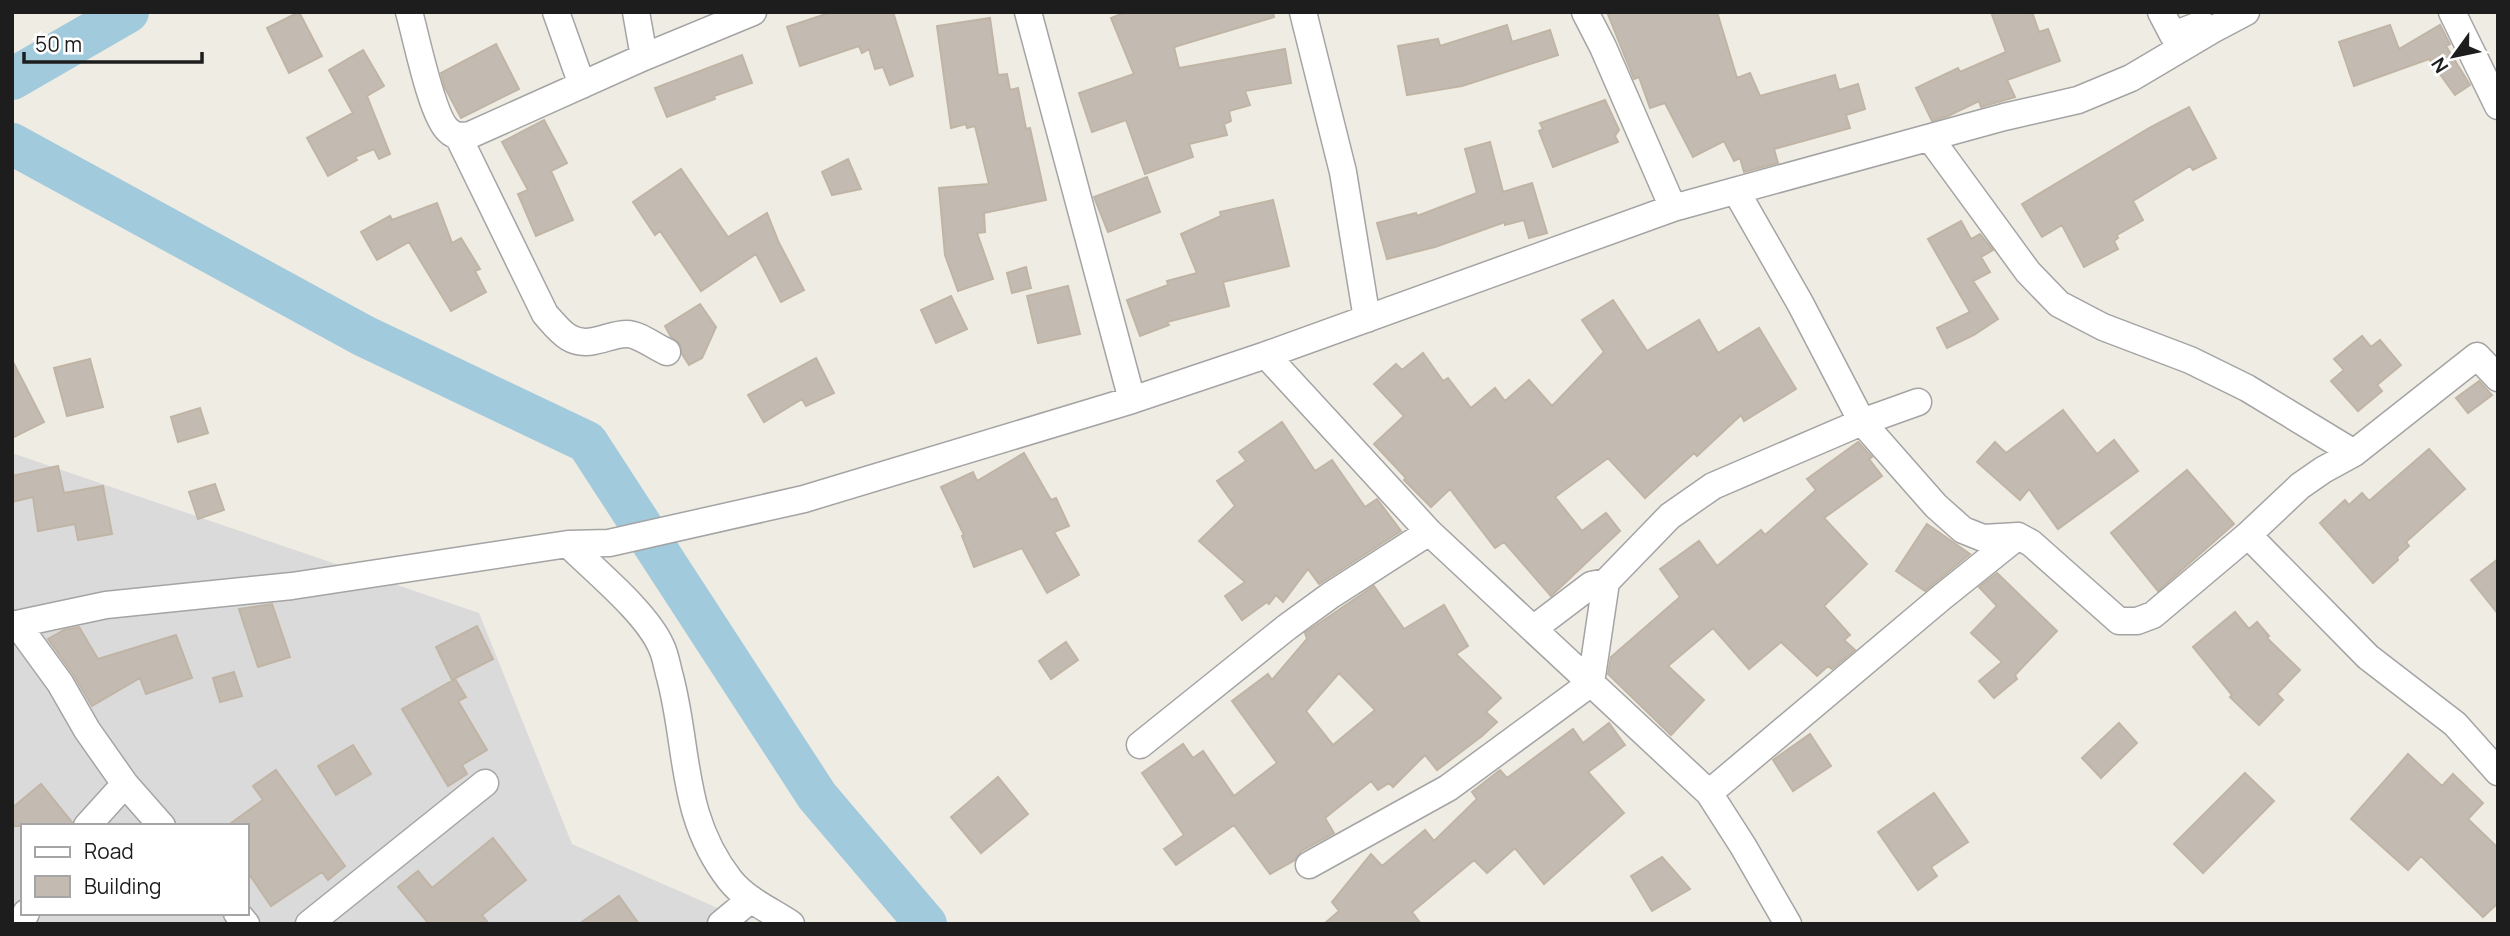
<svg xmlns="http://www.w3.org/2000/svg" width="2510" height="936" viewBox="0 0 2510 936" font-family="Manrope,sans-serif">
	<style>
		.residential { fill: #dbdada; fill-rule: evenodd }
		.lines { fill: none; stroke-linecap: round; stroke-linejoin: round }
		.river { stroke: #a2cadd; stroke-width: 42 }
		.building { fill: #c3bbb2; stroke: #c0b4a5; stroke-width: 2; fill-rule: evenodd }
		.minor-casing { stroke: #a4a4a4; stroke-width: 29 }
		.minor { stroke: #fff; stroke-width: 26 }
	</style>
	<rect width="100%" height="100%" fill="#efece3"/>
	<path class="residential" d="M12,453L479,613L572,844L754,924H12ZM23,826H247V913H23Z"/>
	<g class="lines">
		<path class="river" d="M12,79L128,12
			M12,144L364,336L587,442L817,796L926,924"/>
	</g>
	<path class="building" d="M299,12L322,56L289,73L267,28Z
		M832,12H893L913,76L890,85L883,67L875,69L869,49L862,53L859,46L800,66L787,27Z
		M1126,12H1273L1274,17L1174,47L1179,68L1285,49L1291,83L1245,91L1250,105L1229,111L1231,121L1224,124L1227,135L1189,144L1193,157L1145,174L1126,120L1092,132L1079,93L1134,74L1111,18Z
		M1607,12H1717L1737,78L1750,73L1760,96L1835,75L1839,90L1858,84L1865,109L1846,115L1850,128L1774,149L1778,163L1744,172L1740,158L1734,161L1724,141L1693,157L1665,103L1650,108L1639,77L1634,79Z
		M1991,12H2032L2039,32L2048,29L2060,61L2007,80L2015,97L1981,107L1979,101L1948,116L1932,121L1916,88L1958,68L1960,72L2006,52Z
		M990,18L998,75L1007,74L1010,90L1018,88L1026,129L1030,128L1046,200L984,213L985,232L977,233L993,279L958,291L945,255L939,188L989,184L975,126L967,128L966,124L951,128L937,26Z
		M1507,25L1512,42L1550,30L1558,55L1462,86L1407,95L1398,46L1438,39L1440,46Z
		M2390,25L2399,49L2440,25L2450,44L2446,46L2470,85L2455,95L2429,59L2354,86L2339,42Z
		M496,44L519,89L461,118L445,88L441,73Z
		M363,50L384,86L367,96L390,154L379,159L374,149L355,157L357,160L328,176L307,138L353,113L329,70Z
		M742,55L752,83L714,96L715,99L667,117L655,88Z
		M1605,100L1619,130L1615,136L1618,142L1553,167L1539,131L1543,129L1540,123Z
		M2189,107L2216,158L2193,170L2190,166L2133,201L2143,220L2117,235L2118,238L2114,241L2118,249L2084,267L2062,225L2042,237L2022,204L2149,128Z
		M544,120L567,163L551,171L573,220L536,236L518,194L528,190L502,142Z
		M1490,142L1503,192L1532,183L1547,233L1529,238L1524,220L1505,225V222L1435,247L1387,259L1377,223L1416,213L1417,216L1477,193L1465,149Z
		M848,159L861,189L832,195L822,172Z
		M681,169L728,237L767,213L779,243L804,290L781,302L756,254L701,291L660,231L655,235L633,202Z
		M1147,177L1160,212L1108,232L1094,197Z
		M1273,200L1289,266L1223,282L1229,306L1167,322L1169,325L1140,336L1127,300L1168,285L1167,281L1197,273L1181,234L1221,216L1220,212Z
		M437,203L452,243L461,238L480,269L475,271L486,292L451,311L409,242L377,260L361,232L390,216L392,220Z
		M1961,221L1971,239L1980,234L1993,250L1981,257L1990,272L1973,281L1998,319L1974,335L1947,348L1937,328L1970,312L1928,239Z
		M1026,267L1031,288L1012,293L1007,273Z
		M1068,286L1080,334L1038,343L1027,296Z
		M951,296L967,329L936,343L921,310Z
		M1613,300L1647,351L1699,320L1718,353L1759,328L1796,389L1744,421L1741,415L1697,456L1694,453L1645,498L1608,458L1555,497L1582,531L1606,513L1620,531L1551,596L1504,542L1495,548L1450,489L1431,507L1404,480L1406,478L1374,444L1404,416L1374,384L1396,364L1402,370L1423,353L1443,381L1448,378L1471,408L1495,388L1505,401L1529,380L1552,406L1604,352L1582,320Z
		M700,304L716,327L702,358L689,365L682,354L680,344L671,337L665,326Z
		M2362,336L2371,347L2380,340L2401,365L2377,385L2382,391L2358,411L2331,381L2344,370L2334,359Z
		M816,358L834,393L806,406L802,399L764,422L748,395Z
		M90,359L103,407L67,416L54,368Z
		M12,360L44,422L12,438Z
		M2479,381L2492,395L2468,413L2456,398Z
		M200,408L208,433L178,442L171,417Z
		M2063,410L2097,454L2114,440L2138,471L2058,529L2029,489L2020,500L1977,462L1995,442L2006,453Z
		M1282,422L1315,471L1332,460L1365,507L1377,499L1401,531L1319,584L1308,569L1283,602L1276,595L1269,604L1267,602L1242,620L1225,596L1245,582L1199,541L1235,506L1217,481L1246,461L1239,452Z
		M1858,442L1872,457L1869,459L1882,476L1824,518L1867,564L1824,606L1850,635L1844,640L1855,650L1832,669L1828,666L1817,676L1781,642L1749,669L1713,628L1668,666L1704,700L1671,735L1608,674L1611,657L1680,597L1660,569L1699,541L1717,566L1761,530L1765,535L1816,490L1807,479Z
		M2429,449L2465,489L2406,542L2409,546L2397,557L2398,560L2373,583L2320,523L2345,500L2349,505L2362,493L2369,501Z
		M1024,453L1051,500L1056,498L1069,526L1054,532L1079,575L1047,593L1022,548L974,567L962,536L964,535L941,487L973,472L977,481Z
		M58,466L64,493L103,486L112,534L78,540L75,524L38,531L33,497L12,502V476Z
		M2187,470L2234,524L2158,591L2111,533Z
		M215,484L224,510L198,519L189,492Z
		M1927,524L1970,554L1925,591L1896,571Z
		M2498,559V614L2471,580Z
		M1997,573L2057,631L2015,675L2017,679L1994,698L1979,681L2002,662L1971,633L1997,606L1979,587Z
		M1374,586L1404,629L1444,605L1468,646L1456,654L1501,698L1486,712L1497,722L1482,736L1437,770L1425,755L1393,787L1389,783L1378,790L1371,781L1325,818L1334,833L1301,851L1295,860L1270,874L1234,825L1176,865L1164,849L1184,835L1142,773L1183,744L1193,758L1203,751L1234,796L1277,763L1232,701L1268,674L1272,680L1307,639L1305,633ZM1339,673L1375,710L1333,745L1306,711Z
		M272,604L290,657L258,667L239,609Z
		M2235,612L2249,629L2257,622L2269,636L2267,638L2300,670L2277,694L2283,700L2259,725L2230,697L2232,695L2193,647Z
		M477,626L493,659L452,680L436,647Z
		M79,627L98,659L176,635L192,678L146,694L140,678L92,706L73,674L48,639L64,630Z
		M1066,642L1078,660L1051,679L1039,661Z
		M234,672L242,696L220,702L213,678Z
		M455,679L466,697L458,701L487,750L462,765L467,774L448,786L402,709Z
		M1609,723L1625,745L1588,772L1624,813L1544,884L1515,848L1487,873L1474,860L1412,912L1421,924H1324L1339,911L1332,902L1371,854L1382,866L1425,830L1434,841L1477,799L1472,792L1500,770L1507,778L1573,729L1583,743Z
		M2119,723L2137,743L2101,778L2082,758Z
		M1810,734L1831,766L1793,791L1773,760Z
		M353,745L371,774L336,795L318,766Z
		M2408,754L2442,786L2453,774L2483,803L2468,819L2498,848V903L2483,917L2421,856L2408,870L2351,819Z
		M276,770L345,866L328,880L322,872L271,906L247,871V826H227L263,800L253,786Z
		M2245,773L2274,801L2203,873L2174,844Z
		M998,777L1028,814L981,853L951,817Z
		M41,784L72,822V826H12V808Z
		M1934,793L1968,842L1931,867L1937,876L1918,890L1878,832Z
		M493,838L526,880L482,915L489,924H429L398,887L418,871L432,888Z
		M1662,857L1690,889L1652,911L1631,876Z
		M619,896L639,924H579Z"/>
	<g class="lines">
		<defs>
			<path id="minor" d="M409,12C416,36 432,118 449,131C455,137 462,136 470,135L644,57L753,12
				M556,12L582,85
				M636,12L644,57
				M1028,12L1132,400
				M1303,12L1343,172L1367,319
				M1585,12L1603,47L1673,208
				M2161,12L2173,35L2202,24
				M2452,12L2498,106
				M458,136L545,314C560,331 570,346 594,341C605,339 615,334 627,334C639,334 655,347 667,352
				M1930,138L2028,272L2059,304L2103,327L2190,360L2247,388L2354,453
				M1736,191L1800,303L1862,422L1936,506L1963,530L1983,538L2018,536L2031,543L2119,621H2137L2153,615L2248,535L2300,486L2323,470L2354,453L2477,356L2498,378
				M1266,355L1429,532L1709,793L1743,846L1788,924
				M2248,535L2368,657L2455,724L2498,772
				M568,544C595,571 646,612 661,646C666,656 667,667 670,677C689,749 680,816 730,880C746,900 770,910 791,924
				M17,624L60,683L87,730L125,784L162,826
				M12,625L106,605L292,586L568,544L609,543L804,499L1132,400L1266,355L1673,208L2004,117L2078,100L2131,78L2212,30L2246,12
				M1533,629L1591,585L1606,582
				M1140,745L1287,627L1331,595L1429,532
				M1709,793L1942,597L2018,536
				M87,826L125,784
				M1309,865L1448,788L1591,683L1606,582L1670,516L1713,486L1862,422L1918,402
				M237,913L246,924
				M20,924L26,913
				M309,924L485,783
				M721,924L751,899"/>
		</defs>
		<use href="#minor" class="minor-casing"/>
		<use href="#minor" class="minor"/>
	</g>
	<rect width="2510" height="936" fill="none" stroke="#1d1d1d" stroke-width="28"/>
	<rect x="21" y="824" width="228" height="91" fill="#ffffff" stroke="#a5a5a5" stroke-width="2"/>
	<rect x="35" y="847" width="35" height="10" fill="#ffffff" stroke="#a5a5a5" stroke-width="2"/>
	<text x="84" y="859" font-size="21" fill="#1d1d1d">Road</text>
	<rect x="35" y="876" width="35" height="21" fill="#c3bbb2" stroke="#a5a5a5" stroke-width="2"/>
	<text x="84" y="894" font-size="21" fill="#1d1d1d">Building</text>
	<g transform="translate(2454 56) rotate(237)" stroke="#ffffff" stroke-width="5" paint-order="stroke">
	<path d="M0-5L12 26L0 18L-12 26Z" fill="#1d1d1d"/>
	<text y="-10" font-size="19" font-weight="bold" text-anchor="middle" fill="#1d1d1d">N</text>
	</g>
	<path d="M24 52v10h178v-10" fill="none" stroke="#1d1d1d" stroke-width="3.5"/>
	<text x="35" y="52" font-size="21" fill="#1d1d1d" stroke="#ffffff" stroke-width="5" paint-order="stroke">50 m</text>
</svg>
